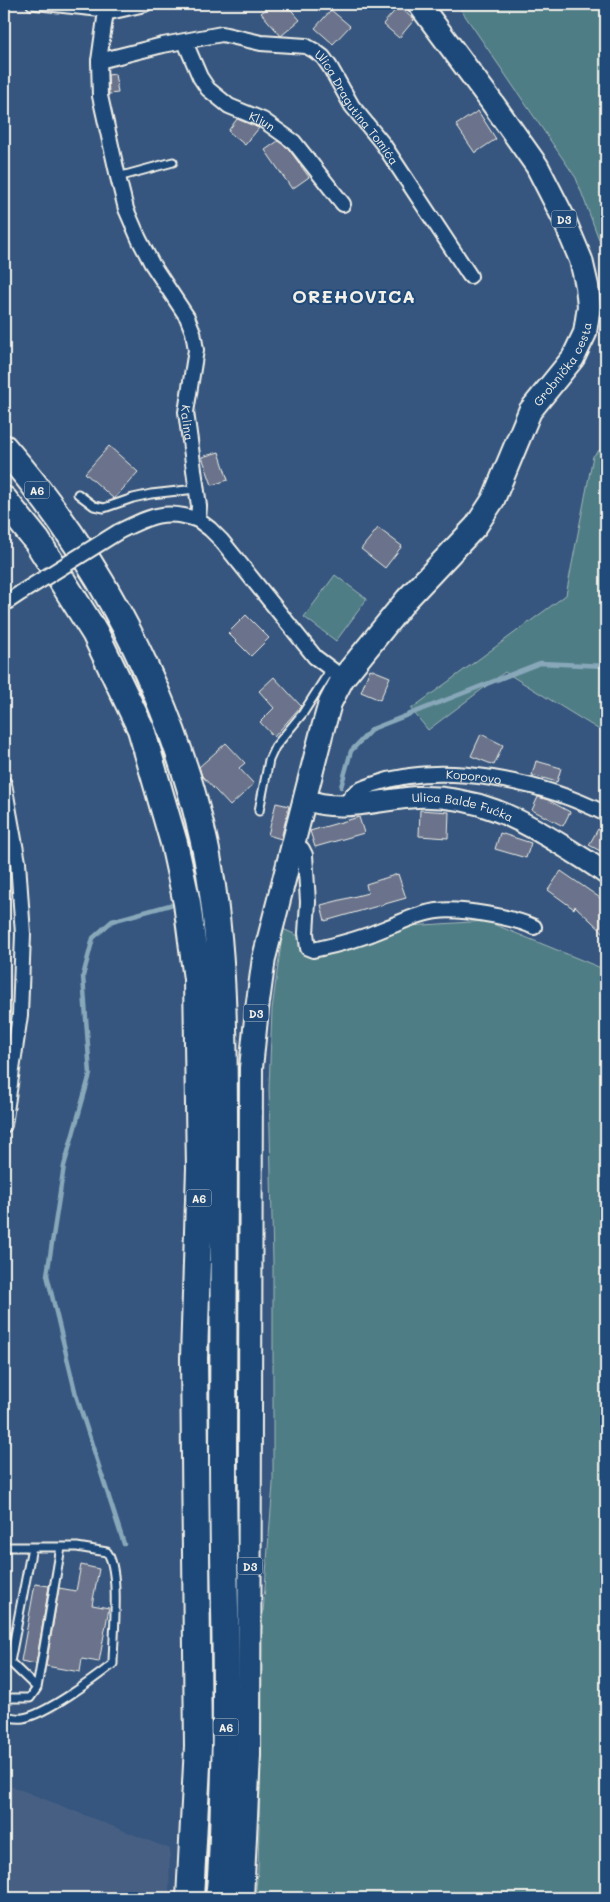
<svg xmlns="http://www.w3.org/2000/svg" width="610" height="1902" viewBox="0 0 610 1902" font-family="Mali,sans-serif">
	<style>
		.built { fill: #465f83 }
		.green { fill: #4f7d86; stroke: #a2b7b7 }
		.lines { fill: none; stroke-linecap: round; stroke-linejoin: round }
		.stream { stroke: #88a8ba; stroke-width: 4.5 }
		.building { fill: #6a738b; stroke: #f4f1e8 }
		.service-casing { stroke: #f4f1e8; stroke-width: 11 }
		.minor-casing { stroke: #f4f1e8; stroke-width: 18 }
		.secondary-casing { stroke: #f4f1e8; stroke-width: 24 }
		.primary-casing { stroke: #f4f1e8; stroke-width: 26 }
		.motorway-casing { stroke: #f4f1e8; stroke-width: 30 }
		.service { stroke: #1f4a7a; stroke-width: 7 }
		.minor { stroke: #1f4a7a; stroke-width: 14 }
		.secondary { stroke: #1f4a7a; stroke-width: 20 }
		.primary { stroke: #1f4a7a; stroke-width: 22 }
		.motorway { stroke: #1f4a7a; stroke-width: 26 }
		.minor-bridge-casing { stroke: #f4f1e8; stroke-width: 18; stroke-linecap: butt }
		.minor-bridge { stroke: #1f4a7a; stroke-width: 14 }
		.labels { text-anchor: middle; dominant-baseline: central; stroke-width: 4; stroke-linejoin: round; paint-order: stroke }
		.shield { fill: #1f4a7a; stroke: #b4bfc7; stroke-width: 1 }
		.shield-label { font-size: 11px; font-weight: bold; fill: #f4f1e8 }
		.street-label { font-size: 12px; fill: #f4f1e8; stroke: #1f4a7a }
		.district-label { font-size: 18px; font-weight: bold; letter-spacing: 1px; fill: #f4f1e8; stroke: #1f4a7a }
	</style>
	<rect width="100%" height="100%" fill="#36567f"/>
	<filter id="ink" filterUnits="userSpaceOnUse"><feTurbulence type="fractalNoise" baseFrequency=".02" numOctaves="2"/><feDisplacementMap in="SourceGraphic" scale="10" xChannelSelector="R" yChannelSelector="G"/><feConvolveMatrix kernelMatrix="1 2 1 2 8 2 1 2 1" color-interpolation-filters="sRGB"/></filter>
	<g filter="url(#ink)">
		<path class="built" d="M4,1783L170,1849L169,1898H4Z"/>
		<path class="green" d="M457,4H606V258L576,178Z
			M606,444V734L505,672L428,730L411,709L566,595L593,456Z
			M335,575L367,599L336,641L304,617Z
			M486,921L606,970V1898H255L258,1870L261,1744V1638L273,1484V1262L269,1088L272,1009L283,929L312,942L378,928Z"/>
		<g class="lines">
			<path class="stream" d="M341,787L351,751L372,729L540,663L606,666
				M124,1544L76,1395L47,1275L64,1166L90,1074L83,976L93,938L112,921L170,905"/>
		</g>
		<path class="building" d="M273,4H286L300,20L281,36L261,13Z
			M399,6L414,20L399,38L383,24Z
			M331,10L350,26L333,44L315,28Z
			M115,74L118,93L109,94L108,75Z
			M478,111L496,139L475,153L456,125Z
			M237,119L259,128L245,145L228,131Z
			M278,141L288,148L309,177L292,189L265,150Z
			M109,446L138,472L114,499L85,473Z
			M219,452L228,480L212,485L202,457Z
			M378,528L402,546L385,568L361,549Z
			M246,615L269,638L251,656L228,633Z
			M370,669L390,677L380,700L361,692Z
			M274,677L301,706L274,737L260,722L274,708L259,691Z
			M481,734L503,745L494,765L471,756Z
			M226,743L245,763L239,768L254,784L230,806L202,776L199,767Z
			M536,761L561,768L557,782L532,775Z
			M538,797L548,800L570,812L563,826L532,810Z
			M276,803L289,806L281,839L268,835Z
			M420,810L449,812L448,838L419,836Z
			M359,817L364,833L315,847L310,831Z
			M598,829L606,834V854L589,845Z
			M500,833L531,843L526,858L495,849Z
			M561,871L606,902V935L575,906L574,909L548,890Z
			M398,874L406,898L325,921L321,905L368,893L366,884Z
			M81,1565L99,1569L92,1605L109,1608L99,1662L82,1659L80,1672L46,1666L59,1588L76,1591Z
			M35,1584L49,1586L36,1664L21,1661Z"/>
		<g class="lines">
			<defs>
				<path id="service" d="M31,5L105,13
					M118,177L173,162
					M78,494L94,506L104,508L133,498L151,494L196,489
					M259,811L269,760L275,747L303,713L331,669
					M4,1547H77L107,1552C121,1571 113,1638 113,1664C95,1678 45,1715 23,1718C17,1719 10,1717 4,1716
					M32,1547L10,1662L37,1688L61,1547
					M4,1698H30L37,1688
					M4,1807V1805"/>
				<g id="minor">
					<path id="s1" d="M107,4L99,61L100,96L118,177L126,209L139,239L152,264L187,317L193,332L196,350L186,412L199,506L198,520L210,529L221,540L315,657L343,678"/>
					<path d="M105,13L145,4"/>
					<path id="s2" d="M185,42L200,77L208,89L229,106L263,120L294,142L343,204"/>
					<path id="s3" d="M99,61L163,45L222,34L261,43L306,46L315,51L323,57L330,67L352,106L383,144L470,276"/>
					<path d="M118,532C148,517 165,508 198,520"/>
					<path d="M4,604L22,592"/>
					<path d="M4,784L18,862L23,934L20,1015L4,1125"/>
					<path id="s4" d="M346,806C351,791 361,789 375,784C443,760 543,782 606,814"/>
					<path d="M294,843L302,849L305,855L308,902L306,933L308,948L313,950C337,945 363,938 386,928C402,922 419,913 437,911C460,908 513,917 534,927"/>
				</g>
				<g id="secondary">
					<path id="s5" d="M304,799C341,814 379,799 417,797C475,795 517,817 565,847C579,856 593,864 606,874"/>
				</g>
				<g id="primary">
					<path id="s6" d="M242,1898L249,1755L251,1068L257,1009L264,958L321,735L330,703L343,678L407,599L476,526L493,500L530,411L573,358L585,333L589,306L587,286L581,260L563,217L537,166L491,101L419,4"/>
				</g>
				<path id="motorway" d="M4,448C90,547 154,664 191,790C197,812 203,834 207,856C225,953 224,1052 224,1150C224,1253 223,1357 223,1460C223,1573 229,1687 224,1800C223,1833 223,1866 219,1898
					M4,500L37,541L95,633L141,729L174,843L187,903L197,979L200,1168L194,1358L198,1746L190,1898"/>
			</defs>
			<use href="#service" class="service-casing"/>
			<use href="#minor" class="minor-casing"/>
			<use href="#secondary" class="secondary-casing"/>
			<use href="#primary" class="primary-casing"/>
			<use href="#motorway" class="motorway-casing"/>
			<use href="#service" class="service"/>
			<use href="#minor" class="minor"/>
			<use href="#secondary" class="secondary"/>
			<use href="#primary" class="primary"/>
			<use href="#motorway" class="motorway"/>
			<defs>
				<path id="minor-bridge" d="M22,592L118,532"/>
			</defs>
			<use href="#minor-bridge" class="minor-bridge-casing"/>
			<use href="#minor-bridge" class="minor-bridge"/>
		</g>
	</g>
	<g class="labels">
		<g class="shield">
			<rect x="551.5" y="210.5" width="25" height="17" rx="4"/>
			<rect x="24.5" y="481.5" width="25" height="17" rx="4"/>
			<rect x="243.5" y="1004.5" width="25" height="17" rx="4"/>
			<rect x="186.5" y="1189.5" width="25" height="17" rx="4"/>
			<rect x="237.5" y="1557.5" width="25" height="17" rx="4"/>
			<rect x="213.5" y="1718.5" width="25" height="17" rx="4"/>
		</g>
		<g class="shield-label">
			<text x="564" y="219">D3</text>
			<text x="37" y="490">A6</text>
			<text x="256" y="1013">D3</text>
			<text x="199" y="1198">A6</text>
			<text x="250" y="1566">D3</text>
			<text x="226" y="1727">A6</text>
		</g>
		<g class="street-label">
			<text stroke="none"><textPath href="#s3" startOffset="292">Ulica Dragutina Tomića</textPath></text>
			<text stroke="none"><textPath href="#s2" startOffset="116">Kljun</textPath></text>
			<text stroke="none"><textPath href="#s6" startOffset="1620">Grobnička cesta</textPath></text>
			<text stroke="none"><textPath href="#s1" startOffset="441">Kalina</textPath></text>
			<text stroke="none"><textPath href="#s4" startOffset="138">Koporovo</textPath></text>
			<text stroke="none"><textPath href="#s5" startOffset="161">Ulica Balde Fućka</textPath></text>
		</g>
		<g class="district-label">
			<text x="354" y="296">OREHOVICA</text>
		</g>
	</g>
	<rect width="610" height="1902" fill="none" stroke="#1f4a7a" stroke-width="20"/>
	<rect x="10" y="10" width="590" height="1882" fill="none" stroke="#f4f1e8" stroke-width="2" filter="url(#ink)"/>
</svg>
